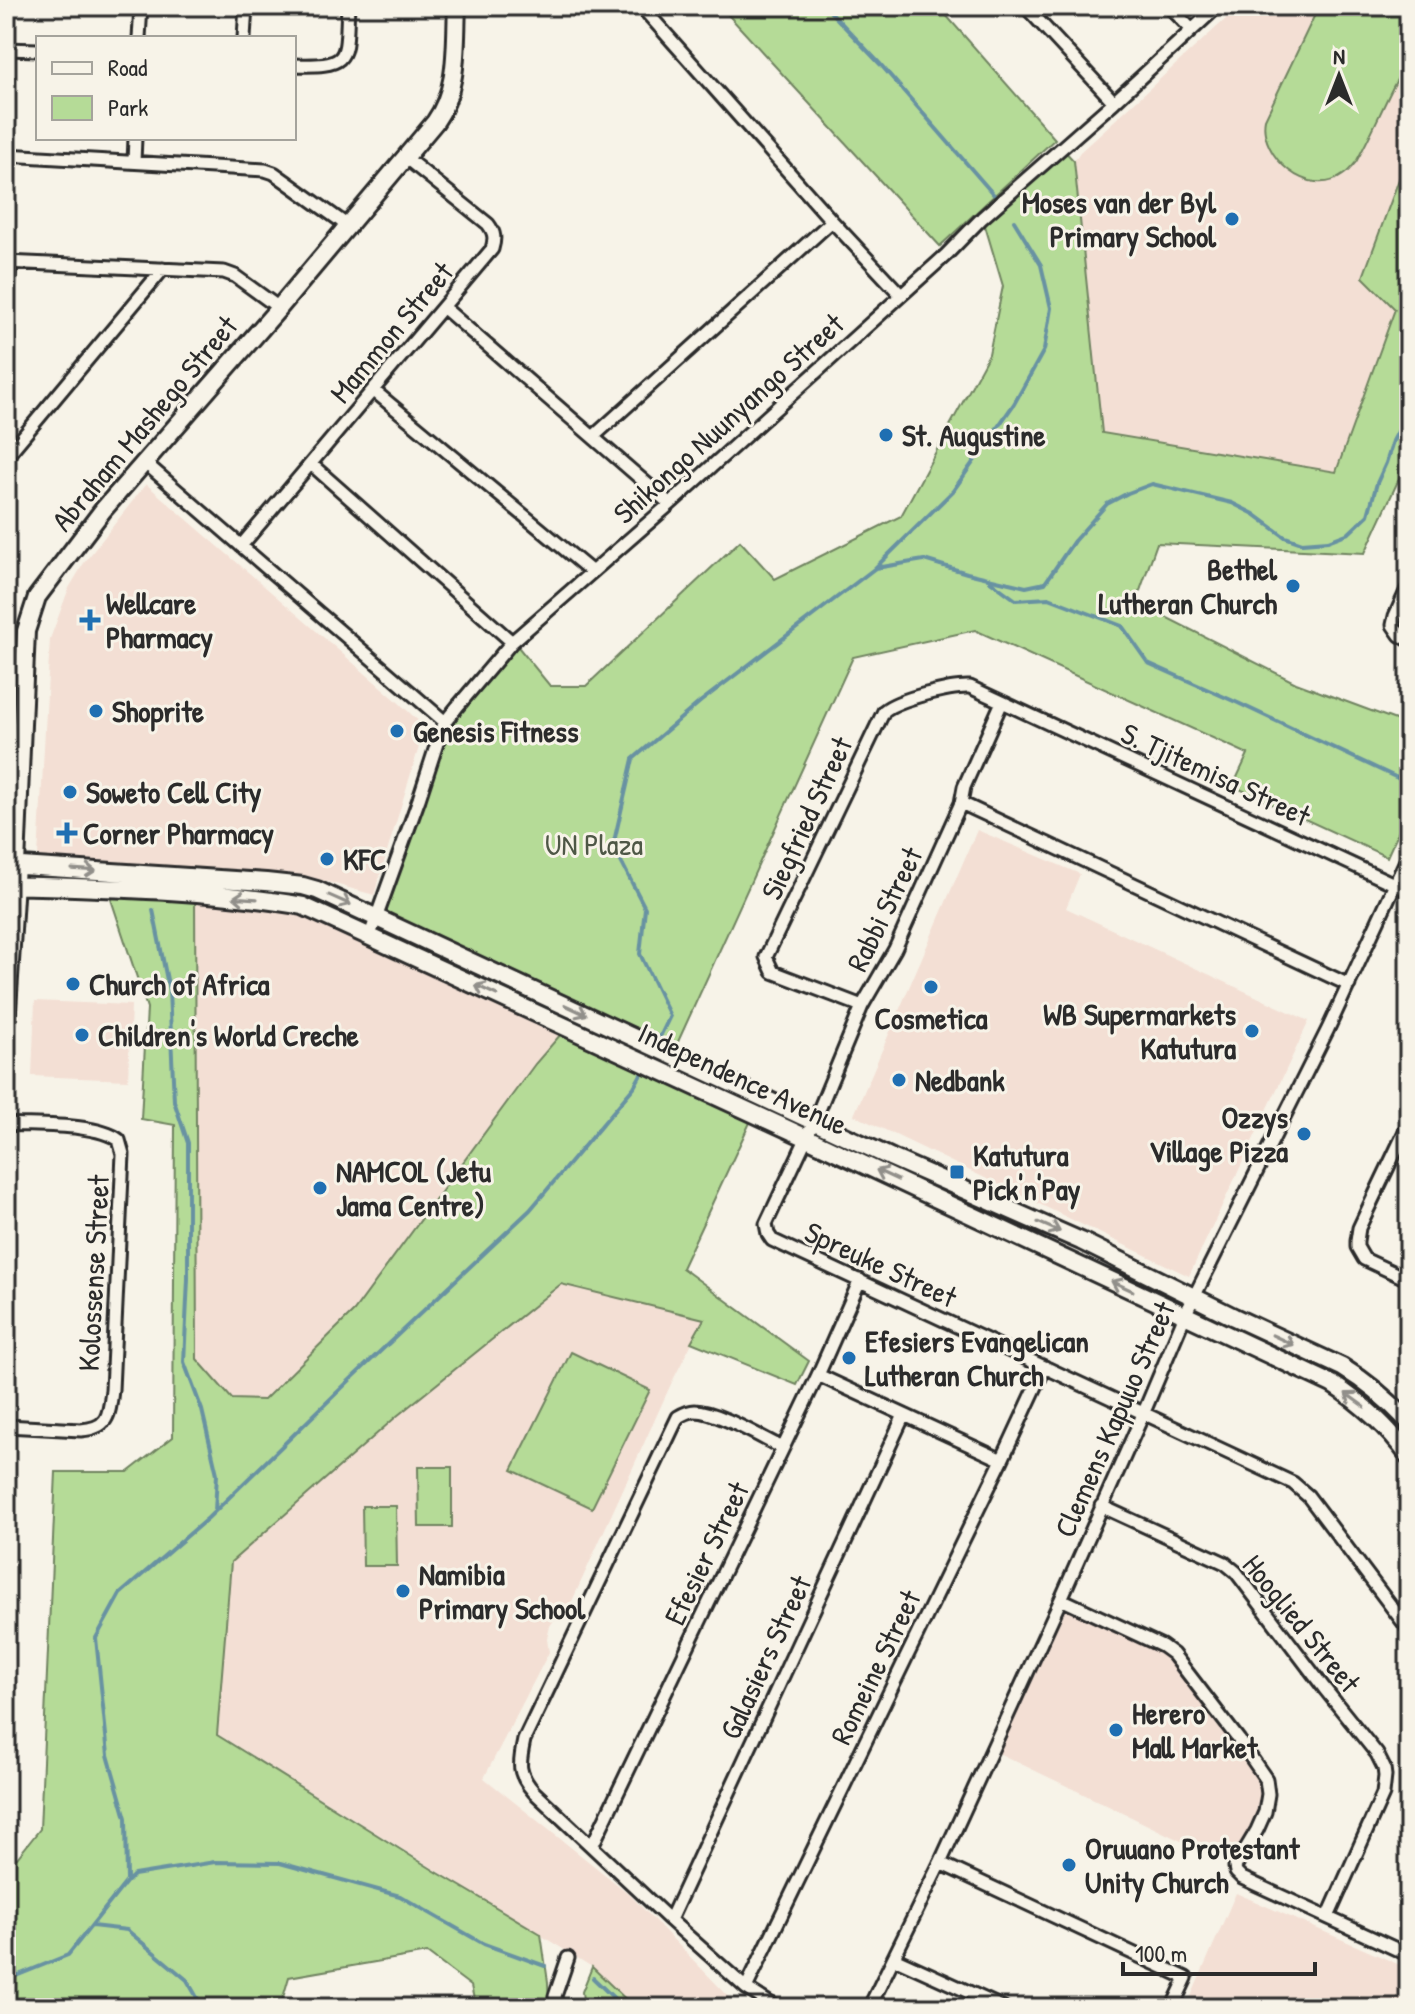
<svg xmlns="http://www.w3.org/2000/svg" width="1415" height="2014" viewBox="0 0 1415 2014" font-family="'Patrick Hand',sans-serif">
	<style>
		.built { fill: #f3dfd4 }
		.green { fill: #b5db97; stroke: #708361; stroke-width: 2 }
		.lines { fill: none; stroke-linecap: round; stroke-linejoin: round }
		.stream { stroke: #6892a2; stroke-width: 4 }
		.minor-casing { stroke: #2b2b2b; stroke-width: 17 }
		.secondary-casing { stroke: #2b2b2b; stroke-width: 22 }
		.minor { stroke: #f7f3e8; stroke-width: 11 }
		.secondary { stroke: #f7f3e8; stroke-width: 16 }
		.oneway { stroke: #918f8a }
		.poi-dot { fill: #1f6fb2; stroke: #f7f3e8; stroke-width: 3 }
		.labels { text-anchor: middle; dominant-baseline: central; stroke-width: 6; stroke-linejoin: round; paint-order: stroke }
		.poi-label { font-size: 30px; font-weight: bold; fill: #2b2b2b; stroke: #f7f3e8; text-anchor: start }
		.street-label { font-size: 30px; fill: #2b2b2b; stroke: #f7f3e8 }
		.park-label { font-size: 30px; fill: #4e5746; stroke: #f7f3e8 }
	</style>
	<rect width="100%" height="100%" fill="#f7f3e8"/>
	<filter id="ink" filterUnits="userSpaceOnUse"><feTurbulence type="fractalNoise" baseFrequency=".0125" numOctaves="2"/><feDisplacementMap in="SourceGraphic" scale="16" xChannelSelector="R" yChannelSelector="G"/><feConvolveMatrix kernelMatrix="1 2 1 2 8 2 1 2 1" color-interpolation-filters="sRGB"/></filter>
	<g filter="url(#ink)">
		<path class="built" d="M1240,6H1409V152L1363,276L1396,308L1336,472L1102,433L1074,161L1080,152Z
			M146,484L396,700L425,727L374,895L307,876L38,857L50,639L69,588L84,563Z
			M977,830L1080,874L1066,908L1309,1021L1189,1276L854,1115Z
			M195,895L303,907L567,1027L535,1064L354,1311L264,1400L231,1399L197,1359Z
			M35,1001L131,1005L128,1080L32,1076Z
			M561,1284L704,1319L671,1384L563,1621L554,1620L550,1626L547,1639L549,1652L484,1778L628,1893L734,2002L746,2008H635L592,1967L217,1734L231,1562L397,1416Z
			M1061,1599L1162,1646L1239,1740L1268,1794L1235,1867L992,1750Z
			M1236,1893L1409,1969V2008H1186Z"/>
		<path class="green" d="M720,6H938L1055,139L940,246Z
			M1319,6H1409C1409,20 1412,43 1408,56C1405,67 1397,79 1392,89C1380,113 1369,139 1356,162C1352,167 1348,172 1343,175C1309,200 1258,156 1265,119Z
			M1061,147L1074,161L1102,433L1336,472L1395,309L1363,277L1409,152V457L1365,553L1157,543L1136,602L1296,683L1409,725V808L1387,857L1233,786L1248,754L975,630L853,657L672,1055L377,917L441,731L512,642L519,648L550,686H586L740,541L775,579L901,516L989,354L1003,286L983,219Z
			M108,890L195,895L197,1359L232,1399L264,1400L354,1311L535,1064L567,1027L754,1114L682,1268L809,1361L797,1385L691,1342L704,1319L561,1284L397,1416L231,1562L217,1735L435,1871L541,1934L548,1982L549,2008H476L471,1986L427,1953L289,1977L280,2008H6V1858H17L40,1829L56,1472H128L173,1437L175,1125L141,1119L147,1008Z
			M571,1352L650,1390L592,1508L512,1470Z
			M418,1467H452V1527H419Z
			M362,1506H396L397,1566H363Z
			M592,1967L635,2008H584L582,1992Z"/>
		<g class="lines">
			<path class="stream" d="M825,6L881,65L994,195
				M876,568L924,560L967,573L1026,587L1045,583L1074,541L1107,504L1128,493L1152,484L1232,503L1254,514L1285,537L1302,543L1328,541L1349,533L1368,515L1377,483L1386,463L1393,441L1402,424L1409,375
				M990,581L1016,600L1049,598L1122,626L1148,663L1238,703L1406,782
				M153,910L169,990L174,1101L188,1143V1279L184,1362L202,1410L217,1474L215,1511
				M657,1043L670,1016L640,954L645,908L613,846L633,759L700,702L874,569L953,491L1014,404L1044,350L1051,308L1041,265L1014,221
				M128,1881L134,1875L215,1862L280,1863L400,1896L484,1944L545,1966
				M92,1926L127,1930L187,1980L203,2008
				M593,1978L624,2008
				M6,1980L68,1955L127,1881L126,1818L108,1755L96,1638L120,1594L208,1518L352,1378L530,1210L634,1087L644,1069"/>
			<defs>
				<path id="minor" d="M641,6L832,221L901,295
					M1025,6L1114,102
					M1169,6L1192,30
					M139,38L141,6
					M244,38L246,6
					M6,49L38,50
					M294,65C353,67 345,58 348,6
					M6,155L265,170L274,173L348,226
					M134,162L135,138
					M6,262L224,272L235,276L279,308
					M443,307L670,504
					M6,327L10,262
					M373,390L592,572
					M593,437L832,221
					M6,457L163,269
					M143,461L445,722
					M311,464L512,642
					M241,546L492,249C495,239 495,233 488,224L406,158
					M1409,585L1395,616L1393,625L1400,635L1409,640
					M1002,702L964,787L961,803L895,949L862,1006L814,1122L766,1224L768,1234L772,1240L1293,1483L1308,1496L1409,1630
					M961,803L1349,985
					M370,935L419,799L441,731L445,722L457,707L512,642L670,504L946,255L982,218L1114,102L1218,6
					M862,1006L773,972L766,957L884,711C898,699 952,686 970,687L1409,891
					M1409,1123L1367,1211L1359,1228L1357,1241V1247L1364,1259L1409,1280
					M6,1124C35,1126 97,1123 119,1140L123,1154L112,1390C109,1415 109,1428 81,1430L6,1426
					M818,1375L1002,1460
					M1101,1506L1225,1563L1236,1572L1324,1688L1377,1754L1384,1768L1385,1776L1383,1794L1328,1917
					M1061,1599L1162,1646L1173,1654L1239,1740L1266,1779L1268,1794L1265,1812L1257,1830L1235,1867L1236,1872L1242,1878L1409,1955
					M592,1846L818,1375L860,1280
					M940,1863L1186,1978L1172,2008
					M670,1920L904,1415
					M894,1958L1004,2008
					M746,1988L1002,1460L1045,1367
					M557,2008L555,1996L568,1958
					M777,2008L746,1988L670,1920L534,1792C517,1773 519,1764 524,1740L678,1417C683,1414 689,1411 695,1411C717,1411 762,1438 783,1448
					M869,2008L940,1863L1061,1599L1144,1412L1185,1315L1328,1029L1409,854"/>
				<path id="secondary" d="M6,865L266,882L303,886L317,890L892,1158L1081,1241L1234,1317L1342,1367C1367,1382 1389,1401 1409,1422
					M6,885C105,888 206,889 303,906L807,1138L1332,1384C1363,1404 1387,1426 1409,1456
					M6,1026L16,865L26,631L37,597L103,510L279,308L435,122C459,89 455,45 457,6"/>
			</defs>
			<use href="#minor" class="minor-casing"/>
			<use href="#secondary" class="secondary-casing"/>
			<use href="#minor" class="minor"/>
			<use href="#secondary" class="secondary"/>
		</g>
		<defs><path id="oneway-shaft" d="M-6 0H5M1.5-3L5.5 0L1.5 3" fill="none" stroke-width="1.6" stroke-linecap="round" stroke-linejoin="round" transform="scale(2)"/></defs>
		<g class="oneway">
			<use href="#oneway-shaft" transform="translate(84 870) rotate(4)"/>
			<use href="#oneway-shaft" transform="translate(245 898) rotate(-176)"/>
			<use href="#oneway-shaft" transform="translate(340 900) rotate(24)"/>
			<use href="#oneway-shaft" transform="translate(486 990) rotate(-155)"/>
			<use href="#oneway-shaft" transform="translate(576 1010) rotate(25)"/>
			<use href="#oneway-shaft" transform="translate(887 1175) rotate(-155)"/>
			<use href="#oneway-shaft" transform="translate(1049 1227) rotate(23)"/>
			<use href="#oneway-shaft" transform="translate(1122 1286) rotate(-155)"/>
			<use href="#oneway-shaft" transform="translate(1283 1340) rotate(25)"/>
			<use href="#oneway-shaft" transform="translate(1355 1400) rotate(-144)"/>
		</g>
	</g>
	<g class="poi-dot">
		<circle cx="1232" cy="219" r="8"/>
		<circle cx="886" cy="435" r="8"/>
		<circle cx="1293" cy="586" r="8"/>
		<path d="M86 608h8v8h8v8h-8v8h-8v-8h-8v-8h8z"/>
		<circle cx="96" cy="711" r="8"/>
		<circle cx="397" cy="731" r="8"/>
		<circle cx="70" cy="792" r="8"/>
		<path d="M63 821h8v8h8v8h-8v8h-8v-8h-8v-8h8z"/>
		<circle cx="327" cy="859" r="8"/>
		<circle cx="73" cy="984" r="8"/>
		<circle cx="931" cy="987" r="8"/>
		<circle cx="1252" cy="1031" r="8"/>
		<circle cx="82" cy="1035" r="8"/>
		<circle cx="899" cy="1080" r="8"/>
		<circle cx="1304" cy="1134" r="8"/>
		<rect x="949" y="1164" width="16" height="16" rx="4"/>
		<circle cx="320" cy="1188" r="8"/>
		<circle cx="849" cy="1358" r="8"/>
		<circle cx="403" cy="1591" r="8"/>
		<circle cx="1116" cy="1730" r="8"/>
		<circle cx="1069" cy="1865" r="8"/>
	</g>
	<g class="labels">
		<g class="poi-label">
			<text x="1216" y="202" text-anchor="end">Moses van der Byl<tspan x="1216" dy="34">Primary School</tspan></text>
			<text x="902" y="435">St. Augustine</text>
			<text x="1277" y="569" text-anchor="end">Bethel<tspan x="1277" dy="34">Lutheran Church</tspan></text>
			<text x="106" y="603">Wellcare<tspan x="106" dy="34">Pharmacy</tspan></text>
			<text x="112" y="711">Shoprite</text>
			<text x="413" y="731">Genesis Fitness</text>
			<text x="86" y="792">Soweto Cell City</text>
			<text x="83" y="833">Corner Pharmacy</text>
			<text x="343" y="859">KFC</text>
			<text x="89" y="984">Church of Africa</text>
			<text x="1236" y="1014" text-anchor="end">WB Supermarkets<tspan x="1236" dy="34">Katutura</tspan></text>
			<text x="931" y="1018" text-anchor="middle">Cosmetica</text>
			<text x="98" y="1035">Children's World Creche</text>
			<text x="915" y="1080">Nedbank</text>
			<text x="1288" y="1117" text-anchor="end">Ozzys<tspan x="1288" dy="34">Village Pizza</tspan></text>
			<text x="973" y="1155">Katutura<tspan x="973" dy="34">Pick'n'Pay</tspan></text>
			<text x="336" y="1171">NAMCOL (Jetu<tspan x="336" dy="34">Jama Centre)</tspan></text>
			<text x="865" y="1341">Efesiers Evangelican<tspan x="865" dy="34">Lutheran Church</tspan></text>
			<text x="419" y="1574">Namibia<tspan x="419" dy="34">Primary School</tspan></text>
			<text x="1132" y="1713">Herero<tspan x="1132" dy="34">Mall Market</tspan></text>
			<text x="1085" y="1848">Oruuano Protestant<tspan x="1085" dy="34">Unity Church</tspan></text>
		</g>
		<g class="street-label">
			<text transform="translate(391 332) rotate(-50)">Mammon Street</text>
			<text transform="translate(728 418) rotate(-42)">Shikongo Nuunyango Street</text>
			<text transform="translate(144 423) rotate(-50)">Abraham Mashego Street</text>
			<text transform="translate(1216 774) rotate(25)">S. Tjitemisa Street</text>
			<text transform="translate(806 818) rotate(-65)">Siegfried Street</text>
			<text transform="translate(884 909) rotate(-64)">Rabbi Street</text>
			<text transform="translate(743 1078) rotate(25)">Independence Avenue</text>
			<text transform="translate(881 1264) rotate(25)">Spreuke Street</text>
			<text transform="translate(93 1273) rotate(-87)">Kolossense Street</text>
			<text transform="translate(1114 1419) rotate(-66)">Clemens Kapuuo Street</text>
			<text transform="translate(706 1553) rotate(-64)">Efesier Street</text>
			<text transform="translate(1302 1623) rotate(51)">Hooglied Street</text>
			<text transform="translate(765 1657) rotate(-65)">Galasiers Street</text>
			<text transform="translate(875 1667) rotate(-64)">Romeine Street</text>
		</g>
		<g class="park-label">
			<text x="594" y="844">UN Plaza</text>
		</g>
	</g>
	<rect width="1415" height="2014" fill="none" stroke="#f7f3e8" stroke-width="32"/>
	<rect x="16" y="16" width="1383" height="1982" fill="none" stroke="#2b2b2b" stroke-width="3" filter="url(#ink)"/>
	<rect x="36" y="36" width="260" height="104" fill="#f7f3e8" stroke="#a5a39c" stroke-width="2"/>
	<rect x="52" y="62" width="40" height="12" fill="#f7f3e8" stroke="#a5a39c" stroke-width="2"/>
	<text x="108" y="76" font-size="24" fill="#2b2b2b">Road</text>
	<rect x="52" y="96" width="40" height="24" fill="#b5db97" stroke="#a5a39c" stroke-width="2"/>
	<text x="108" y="116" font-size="24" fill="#2b2b2b">Park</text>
	<g transform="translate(1339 76)" stroke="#f7f3e8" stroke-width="6" paint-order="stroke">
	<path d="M0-6L14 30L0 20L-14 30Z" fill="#2b2b2b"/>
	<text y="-12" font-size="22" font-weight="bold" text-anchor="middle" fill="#2b2b2b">N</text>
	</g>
	<path d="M1123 1962v12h192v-12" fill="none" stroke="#2b2b2b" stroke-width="4"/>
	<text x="1135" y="1962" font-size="24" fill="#2b2b2b" stroke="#f7f3e8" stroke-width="6" paint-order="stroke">100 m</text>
</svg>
